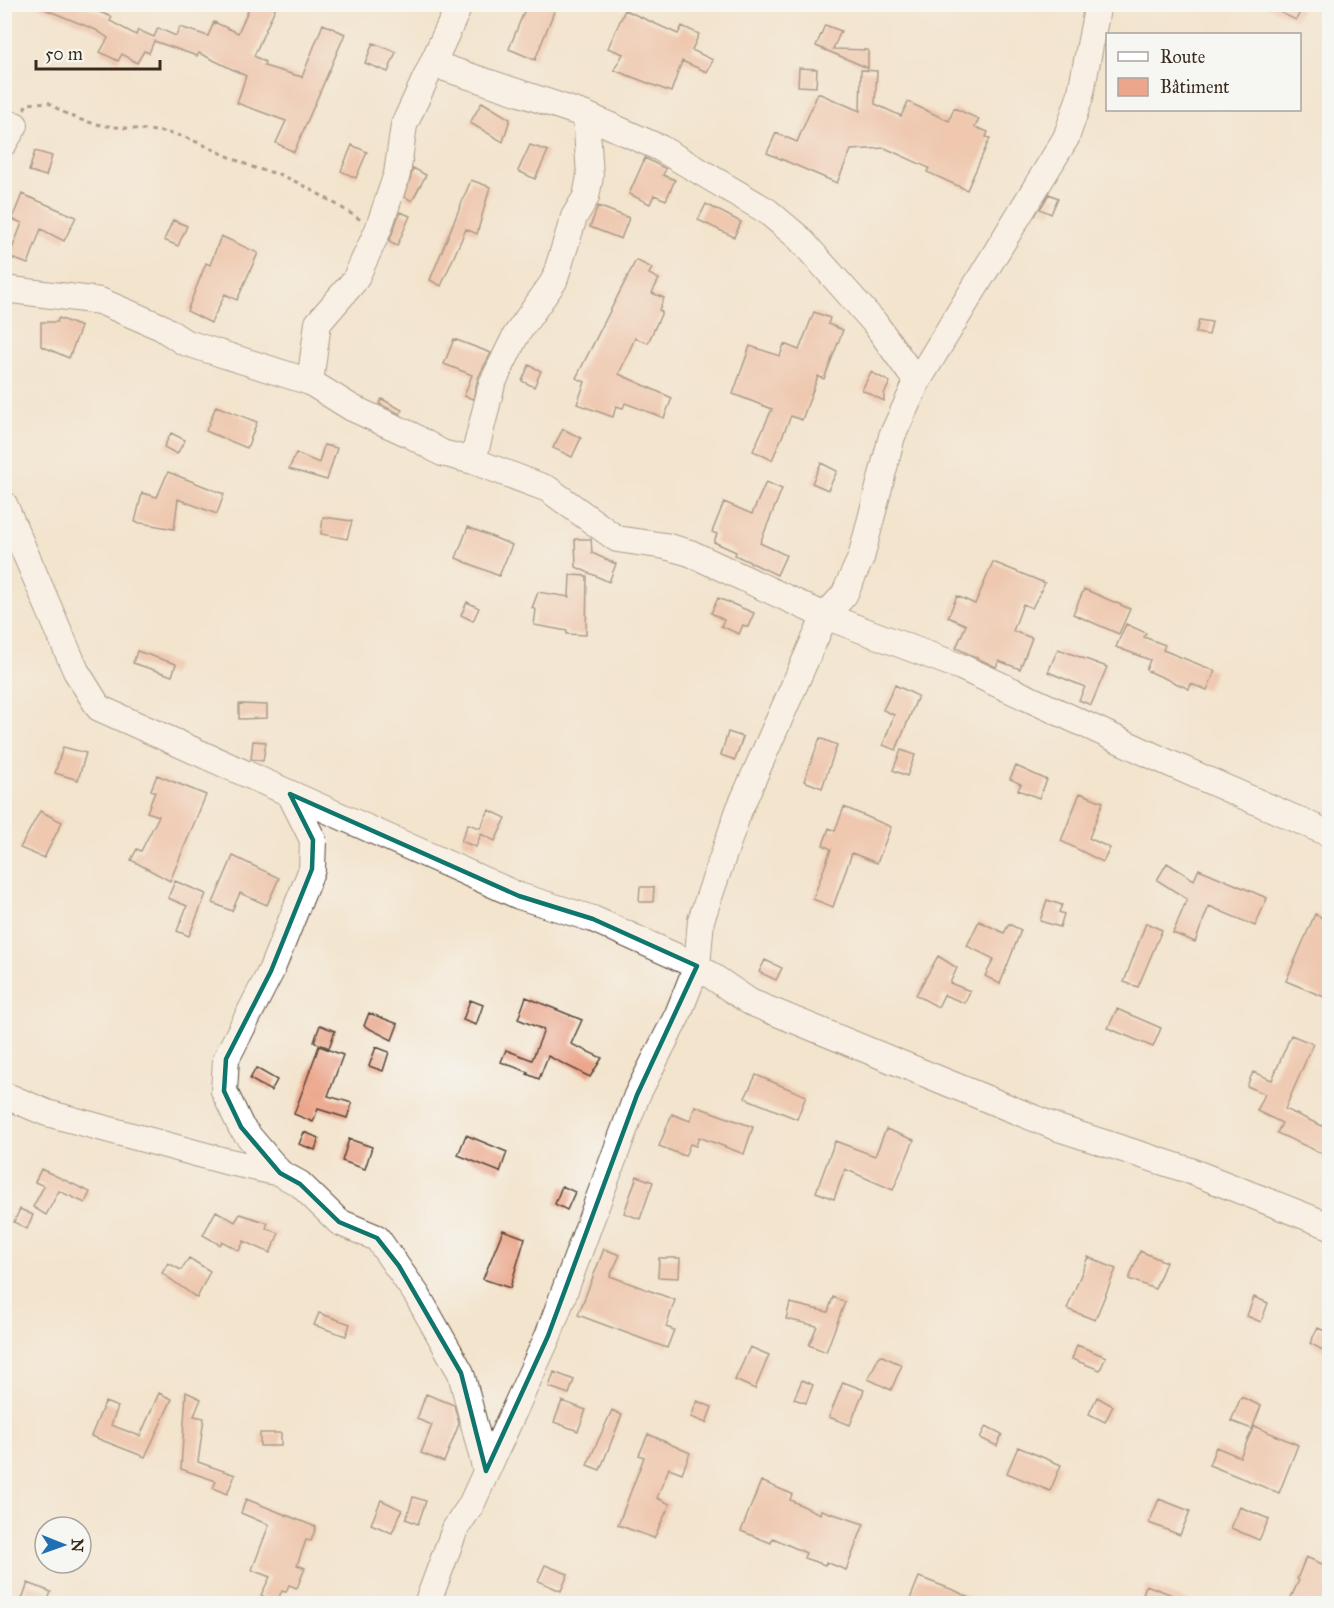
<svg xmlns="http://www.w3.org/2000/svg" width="1334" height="1608" viewBox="0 0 1334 1608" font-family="'IM FELL Great Primer',serif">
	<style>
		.building { fill: #eba68b }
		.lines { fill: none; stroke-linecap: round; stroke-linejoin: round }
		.minor-casing { stroke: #574638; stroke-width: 28 }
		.path { stroke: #574638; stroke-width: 3; stroke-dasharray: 4.5 4.5; stroke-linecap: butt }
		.minor { stroke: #fff; stroke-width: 26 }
		.marked { fill: none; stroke: #0f766e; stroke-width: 4.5; stroke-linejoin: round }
	</style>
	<rect width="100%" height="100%" fill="#f6f6f2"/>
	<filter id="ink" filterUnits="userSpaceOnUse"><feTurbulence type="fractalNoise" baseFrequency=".0167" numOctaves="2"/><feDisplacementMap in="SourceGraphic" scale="12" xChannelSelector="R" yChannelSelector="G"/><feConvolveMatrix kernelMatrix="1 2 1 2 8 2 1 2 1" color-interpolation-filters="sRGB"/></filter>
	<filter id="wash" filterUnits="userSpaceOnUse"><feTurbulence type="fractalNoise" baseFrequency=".008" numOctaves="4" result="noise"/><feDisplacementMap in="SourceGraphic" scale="24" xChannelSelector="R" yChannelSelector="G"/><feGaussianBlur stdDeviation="1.35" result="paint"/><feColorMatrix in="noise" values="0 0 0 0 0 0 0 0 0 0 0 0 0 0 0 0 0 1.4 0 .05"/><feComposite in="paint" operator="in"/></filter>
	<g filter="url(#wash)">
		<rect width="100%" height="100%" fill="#f3e4cd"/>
		<g id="blocks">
			<path class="building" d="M32,4H78L112,17L110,21L136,35L138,30L154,37L158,28L176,36L180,27L208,36L214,22L238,33L251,4H277L254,56L265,62L264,66L302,77L323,24L345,34L294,152L276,143L286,121L237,103L246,76L199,53L197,56L154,41L149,53L144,51L137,63L122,54L118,61L100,52L108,38L96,30Z
				M527,4H557L535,60L509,49Z
				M1262,4H1293L1302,8L1296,20Z
				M625,10L678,34L682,26L699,34L692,50L713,60L707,72L682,61L671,92L614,70L623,54L608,48Z
				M825,25L841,31L833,49L868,50V68L816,46Z
				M373,43L396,52L388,72L365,63Z
				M799,68L817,69L816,87L798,86Z
				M861,70L877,71L875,104L901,116L908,102L949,121L954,108L979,119L975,127L988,132L986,137L990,138L967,190L927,172L929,168L885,148L851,150L837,183L767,153L776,133L797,142L818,93L860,111Z
				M482,102L510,119L503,142L470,123Z
				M352,145L367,152L356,178L341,171Z
				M530,145L548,151L535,179L518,171Z
				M35,151L52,156L46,176L29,171Z
				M645,158L666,169L663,175L675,180L666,200L654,195L650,204L629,194Z
				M413,168L426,175L412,201L405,197Z
				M471,180L490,187L477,234L466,229L441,286L430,280Z
				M22,194L76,217L64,241L41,229L28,264L9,257L22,223L12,219Z
				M1049,194L1058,198L1051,214L1040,209Z
				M706,204L741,222L734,237L698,220Z
				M598,206L629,218L621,239L590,227Z
				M400,212L410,216L397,246L389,242Z
				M173,220L187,226L178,246L164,240Z
				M221,236L258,253L237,300L225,294L211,323L187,311L206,263L210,265Z
				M636,260L652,268L649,274L659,279L652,293L664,298L659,310L662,312L648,343L635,338L619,374L672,398L664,418L625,403L623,408L616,406L613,417L577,404L585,382L576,378Z
				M814,312L830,318L828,324L843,330L824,379L818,376L802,420L791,416L772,460L753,451L772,409L733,394L750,346L780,356L784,344L799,350Z
				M59,318L81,327L69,358L41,346V322H57Z
				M1199,320L1212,322L1209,335L1196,333Z
				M454,339L491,353L478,378L473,399L464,396L472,375L444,364Z
				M529,365L541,371L534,387L522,381Z
				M871,372L890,382L884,394V401L862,390Z
				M382,399L402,410L400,414L379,404Z
				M216,406L257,422L247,448L206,431Z
				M563,429L581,438L572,457L553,448Z
				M171,433L185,440L177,454L164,447Z
				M324,445L337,448L327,480L289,469L296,453L319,463Z
				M821,463L837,471L828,490L812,483Z
				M168,472L224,494L217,514L178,499L174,529L135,522L142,493L157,497Z
				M766,482L782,489L760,543L786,555L777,575L735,555L736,552L714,542L717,534L712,532L724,502L752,514Z
				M323,517L352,521L347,539L321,534Z
				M468,527L512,545L499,576L456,558Z
				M575,539H591L592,553L616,564L609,582L576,567Z
				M993,562L1045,583L1032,608L1023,604L1013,631L1032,638L1020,669L999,661L996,667L956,648L966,625L948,617L957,596L975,604Z
				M570,575L587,576L586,635L567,634V631L534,625L536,610L532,608L538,592L569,597Z
				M1084,589L1130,609L1119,634L1073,614Z
				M718,598L754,613L748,627L743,625L739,634L721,626L724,620L711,613Z
				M467,602L479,608L473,621L461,615Z
				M1126,624L1146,633L1144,637L1165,645L1163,650L1215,671L1207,690L1191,684L1189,689L1146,670L1150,660L1116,647Z
				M1058,649L1107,667L1091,705L1079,700L1085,687L1048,672Z
				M137,651L176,664L172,676L133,663Z
				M895,685L918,696L896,750L883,745L894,715L883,710Z
				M239,704L267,705V718L239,719Z
				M728,732L743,737L735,760L721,755Z
				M820,738L837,745L822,788L804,781Z
				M253,741L266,742L263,761L251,759Z
				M63,747L86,753L78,780L55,773Z
				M901,750L915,755L907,776L893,770Z
				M1016,766L1047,780L1039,798L1018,790L1021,784L1010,779Z
				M157,775L206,795L170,881L131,860L137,849L141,851L159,816L147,812L155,792L151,790Z
				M1080,793L1103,802L1089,838L1110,848L1103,862L1061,841Z
				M844,807L891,827L877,863L852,853L833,907L813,899L831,849L823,845L829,828L835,831Z
				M489,810L506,818L495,841L481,834L476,847L461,841L468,824L480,828Z
				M40,811L62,822L44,858L20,848Z
				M233,856L279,878L267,905L240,893L232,911L213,903Z
				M1167,863L1194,880L1199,869L1267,898L1255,926L1209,906L1195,942L1173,933L1187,899L1157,880Z
				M175,881L206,894L189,936L177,931L187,906L168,898Z
				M640,887H654L653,902H639Z
				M1047,900L1062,905L1059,912L1064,914L1060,927L1040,921Z
				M1315,914L1329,922V999L1286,981Z
				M979,921L1004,933L1009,924L1021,930L1000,984L985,976L994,959L967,946Z
				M1146,923L1162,930L1138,987L1124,982Z
				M938,956L957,968L950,983L970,991L965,1003L944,995L938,1007L916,995Z
				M765,960L782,968L776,980L759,972Z
				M526,997L582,1020L571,1044L602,1058L590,1077L548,1056L539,1079L527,1074L528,1072L501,1062L506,1050L532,1060L544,1030L518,1019Z
				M470,1000L483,1005L476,1025L463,1020Z
				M1117,1009L1161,1028L1153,1047L1108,1028Z
				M369,1013L398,1024L392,1040L364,1026Z
				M320,1025L335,1031L329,1048L314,1042Z
				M1291,1035L1313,1044L1285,1109L1329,1129V1140L1323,1154L1277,1133L1282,1123L1257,1111L1265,1094L1247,1086L1253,1072L1272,1080Z
				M319,1046L343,1055L328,1096L352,1103L347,1118L318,1109L313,1122L294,1114Z
				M376,1047L389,1052L383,1071L369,1066Z
				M256,1068L277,1080L271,1091L250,1079Z
				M756,1075L806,1096L797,1119L745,1098Z
				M695,1106L753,1127L744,1154L699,1137L696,1146L690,1144L685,1156L659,1146L672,1114L690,1121Z
				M886,1129L914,1140L893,1190L845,1169L834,1199L816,1192L835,1141L875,1156Z
				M304,1132L319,1138L315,1150L299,1144Z
				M466,1135L507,1152L500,1172L458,1155Z
				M349,1139L372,1147L365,1169L342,1161Z
				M41,1169L90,1192L85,1203L59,1191L46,1215L33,1207L44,1186L35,1182Z
				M637,1176L653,1182L640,1219L624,1213Z
				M562,1186L575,1192L567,1210L555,1204Z
				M20,1209L33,1215L27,1229L14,1222Z
				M216,1211L235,1222L240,1214L268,1223L266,1228L279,1233L270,1253L244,1241L239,1251L222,1241L220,1245L203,1235Z
				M503,1230L525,1238L510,1288L483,1279Z
				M604,1249L620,1255L610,1276L675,1300L666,1327L674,1330L667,1348L578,1315Z
				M1140,1251L1166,1262L1155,1289L1129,1279Z
				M1088,1257L1116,1269L1095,1320L1067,1309Z
				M189,1258L210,1271L197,1298L162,1273L168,1263L181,1270Z
				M659,1258H680L679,1278L658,1277Z
				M833,1297L845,1302L826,1352L809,1345L817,1326L786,1319L790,1303L828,1312Z
				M1254,1297L1268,1303L1261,1322L1247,1316Z
				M319,1313L350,1324L346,1336L314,1325Z
				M1318,1328L1329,1333V1354L1310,1343Z
				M1077,1345L1106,1357L1100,1370L1072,1359Z
				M750,1347L769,1355L755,1389L735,1380Z
				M880,1355L902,1365L891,1390L868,1379Z
				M554,1372L574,1380L569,1394L549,1387Z
				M802,1380L813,1385L806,1403L794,1399Z
				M843,1382L864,1390L850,1425L829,1417Z
				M186,1392L201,1399L194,1416L204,1418L198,1462L235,1475L227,1494L213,1488L216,1481L181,1469Z
				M159,1393L172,1399L145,1457L91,1436L105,1402L118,1407L111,1425L140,1436Z
				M426,1394L454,1405L459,1424L444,1462L421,1453L432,1425L417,1419Z
				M1097,1397L1113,1406L1105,1422L1089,1414Z
				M1241,1397L1261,1406L1252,1429L1231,1421Z
				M562,1401L586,1410L578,1431L554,1422Z
				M697,1401L712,1407L706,1423L691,1417Z
				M612,1410L622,1415L600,1470L587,1465Z
				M986,1426L1002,1434L997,1446L980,1438Z
				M1254,1426L1298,1445L1279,1493L1209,1465L1216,1447L1240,1457Z
				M260,1433H281V1446H260Z
				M648,1434L690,1453L682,1473L669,1468L657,1498L670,1504L654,1538L618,1525L644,1457L639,1455Z
				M1018,1447L1061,1465L1050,1491L1007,1473Z
				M761,1481L792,1494L790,1500L820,1514L821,1510L864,1524L846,1570L826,1562L825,1565L804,1558L806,1553L773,1538L771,1543L741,1531Z
				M413,1497L426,1501L418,1524L406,1519Z
				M246,1499L316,1527L311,1541L306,1540L297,1565L305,1568L297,1588L289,1585L286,1592L282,1591L276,1603L261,1595L270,1577L252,1570L269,1525L241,1513Z
				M1159,1499L1190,1511L1180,1535L1149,1523Z
				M381,1500L402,1510L392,1533L371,1524Z
				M1240,1507L1269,1519L1259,1540L1231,1528Z
				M1306,1557L1329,1567V1604H1288L1299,1580L1297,1579Z
				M545,1565L568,1574L561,1591L538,1581Z
				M919,1577L956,1591L982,1604H908Z
				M28,1583L51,1592L46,1604H20Z
				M1146,1585L1191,1602V1604H1140Z"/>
		</g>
	</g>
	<g filter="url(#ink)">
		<use href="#blocks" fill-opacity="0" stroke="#574638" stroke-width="1.5"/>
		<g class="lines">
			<defs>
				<path id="minor" d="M433,64L586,115L660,148L767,211L799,238L874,322L917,382
					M4,143L15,125
					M4,289L100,301L161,327L184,342L310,382L352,408L411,435L442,453L473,461L548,489L617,539L665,546L690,553L825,616L961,667L1162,760L1330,834
					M310,382L318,323L355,280L378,230L397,174L404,125L460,4
					M473,461L492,384L516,335L554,281L574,217L586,197L590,176L586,115
					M4,504L76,671L99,708L519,896L593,919L697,966L750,1002L1058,1128L1188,1170L1330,1226
					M4,1095L47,1113L225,1161L280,1173L300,1184L339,1222L377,1238L417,1295L461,1373L486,1471
					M280,1173L241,1127L224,1091L226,1059L271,971L312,869L313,840L290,794
					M427,1604L455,1529L471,1505L548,1336L637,1095L678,1014L697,966L701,920L739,810L825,616L844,595L861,558L892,436L917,382L1066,138L1080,97L1098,4"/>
			</defs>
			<use href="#minor" class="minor-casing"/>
			<path class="path" d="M24,109L27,104L48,102C92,137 141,122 187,138C210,147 232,159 255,168C263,171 273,172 281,175C309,187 336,204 361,220"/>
			<use href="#minor" class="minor"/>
		</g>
	</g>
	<path d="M0 0H1334V1608H0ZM290,794L519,896L593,919L697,966L637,1095L548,1336L486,1471L461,1373L399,1266L377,1238L339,1222L300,1184L280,1173L241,1127L224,1091L226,1059L271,971L312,869L313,840Z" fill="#f3e4cd" fill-opacity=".55" fill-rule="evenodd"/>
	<path class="marked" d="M290,794L519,896L593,919L697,966L637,1095L548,1336L486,1471L461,1373L399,1266L377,1238L339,1222L300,1184L280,1173L241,1127L224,1091L226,1059L271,971L312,869L313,840Z"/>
	<rect width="1334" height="1608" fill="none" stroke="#f6f6f2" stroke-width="24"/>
	<rect x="1106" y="33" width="195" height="78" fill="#f6f6f2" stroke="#aba49d" stroke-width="1.5"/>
	<rect x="1118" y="52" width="30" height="9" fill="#ffffff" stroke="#aba49d" stroke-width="1.5"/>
	<text x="1160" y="63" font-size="18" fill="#3b2a1e">Route</text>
	<rect x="1118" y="78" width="30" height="18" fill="#eba68b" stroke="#aba49d" stroke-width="1.5"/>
	<text x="1160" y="93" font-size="18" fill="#3b2a1e">Bâtiment</text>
	<g transform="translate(63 1545) rotate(91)"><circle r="28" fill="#f6f6f2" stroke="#aba49d" stroke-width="1.5"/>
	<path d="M0-4.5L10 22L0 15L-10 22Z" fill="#1f6fb2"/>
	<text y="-9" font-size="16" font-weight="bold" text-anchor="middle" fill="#3b2a1e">N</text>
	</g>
	<path d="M36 60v9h124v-9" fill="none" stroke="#3b2a1e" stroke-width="3"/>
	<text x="45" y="60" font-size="18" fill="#3b2a1e" stroke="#f6f6f2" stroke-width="4.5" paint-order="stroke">50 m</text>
</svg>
